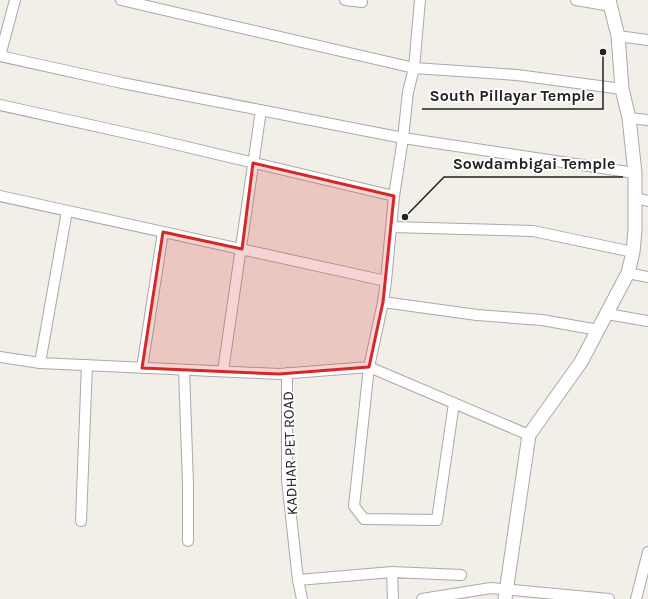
<svg xmlns="http://www.w3.org/2000/svg" width="648" height="599" viewBox="0 0 648 599" font-family="Karla,sans-serif">
	<style>
		.lines { fill: none; stroke-linecap: round; stroke-linejoin: round }
		.minor-casing { stroke: #a9a9a9; stroke-width: 12 }
		.tertiary-casing { stroke: #a9a9a9; stroke-width: 15 }
		.minor { stroke: #fff; stroke-width: 10 }
		.tertiary { stroke: #fff; stroke-width: 13 }
		.marked { fill: #d62828; fill-opacity: 0.2; stroke: #d62828; stroke-width: 3; stroke-linejoin: round }
		.labels { text-anchor: middle; dominant-baseline: central; stroke-width: 3.5; stroke-linejoin: round; paint-order: stroke }
		.street-label { font-size: 15px; fill: #222; stroke: #fff }
		.leader { fill: none; stroke: #222; stroke-width: 1.5 }
		.callout-dot { fill: #222; stroke: #fff; stroke-width: 1.5 }
		.callout-label { font-size: 16px; text-anchor: middle; font-weight: bold; fill: #222; stroke: #fff; stroke-width: 3.5; stroke-linejoin: round; paint-order: stroke }
	</style>
	<rect width="100%" height="100%" fill="#f2efe9"/>
	<g class="lines">
		<defs>
			<path id="minor" d="M121,0L414,68L517,75L622,89
				M345,0L362,2
				M576,0L611,6
				M618,36L648,40
				M0,56L122,83L403,138L635,173
				M0,56L15,0
				M0,105L149,138L394,196
				M629,118L648,120
				M0,196L386,281
				M635,198L648,201
				M391,227L533,231L633,252
				M628,273L648,277
				M383,302L477,315L542,320L598,330
				M607,314L648,321
				M0,357L40,363L279,374L369,367L383,302L386,281L394,196L403,138L408,92L414,68L420,0
				M40,363L67,211
				M142,368L163,232
				M184,370L188,484V541
				M223,371L261,110
				M287,373V480L298,580
				M454,403L437,520L364,519L354,506L369,367L529,435
				M81,521L87,365
				M392,572L461,575
				M302,599L298,580L392,572L393,599
				M422,599L491,588L609,599
				M636,599L648,552"/>
			<path id="tertiary" d="M505,599L529,435L581,362L628,273L633,252L635,229V173L629,118L622,89L618,36L609,0"/>
		</defs>
		<use href="#minor" class="minor-casing"/>
		<use href="#tertiary" class="tertiary-casing"/>
		<use href="#minor" class="minor"/>
		<use href="#tertiary" class="tertiary"/>
	</g>
	<path class="marked" d="M253,163L394,196L383,302L369,367L279,374L142,368L163,232L242,249Z"/>
	<g class="labels">
		<g class="street-label">
			<text transform="translate(290 453) rotate(-92)">KADHAR PET ROAD</text>
		</g>
	</g>
	<path class="leader" d="M603 52L603 109H422M405 217L444 177H623"/>
	<g class="callout-dot">
		<circle cx="603" cy="52" r="4"/>
		<circle cx="405" cy="217" r="4"/>
	</g>
	<g class="callout-label">
		<text x="512" y="101">South Pillayar Temple</text>
		<text x="534" y="169">Sowdambigai Temple</text>
	</g>
</svg>
